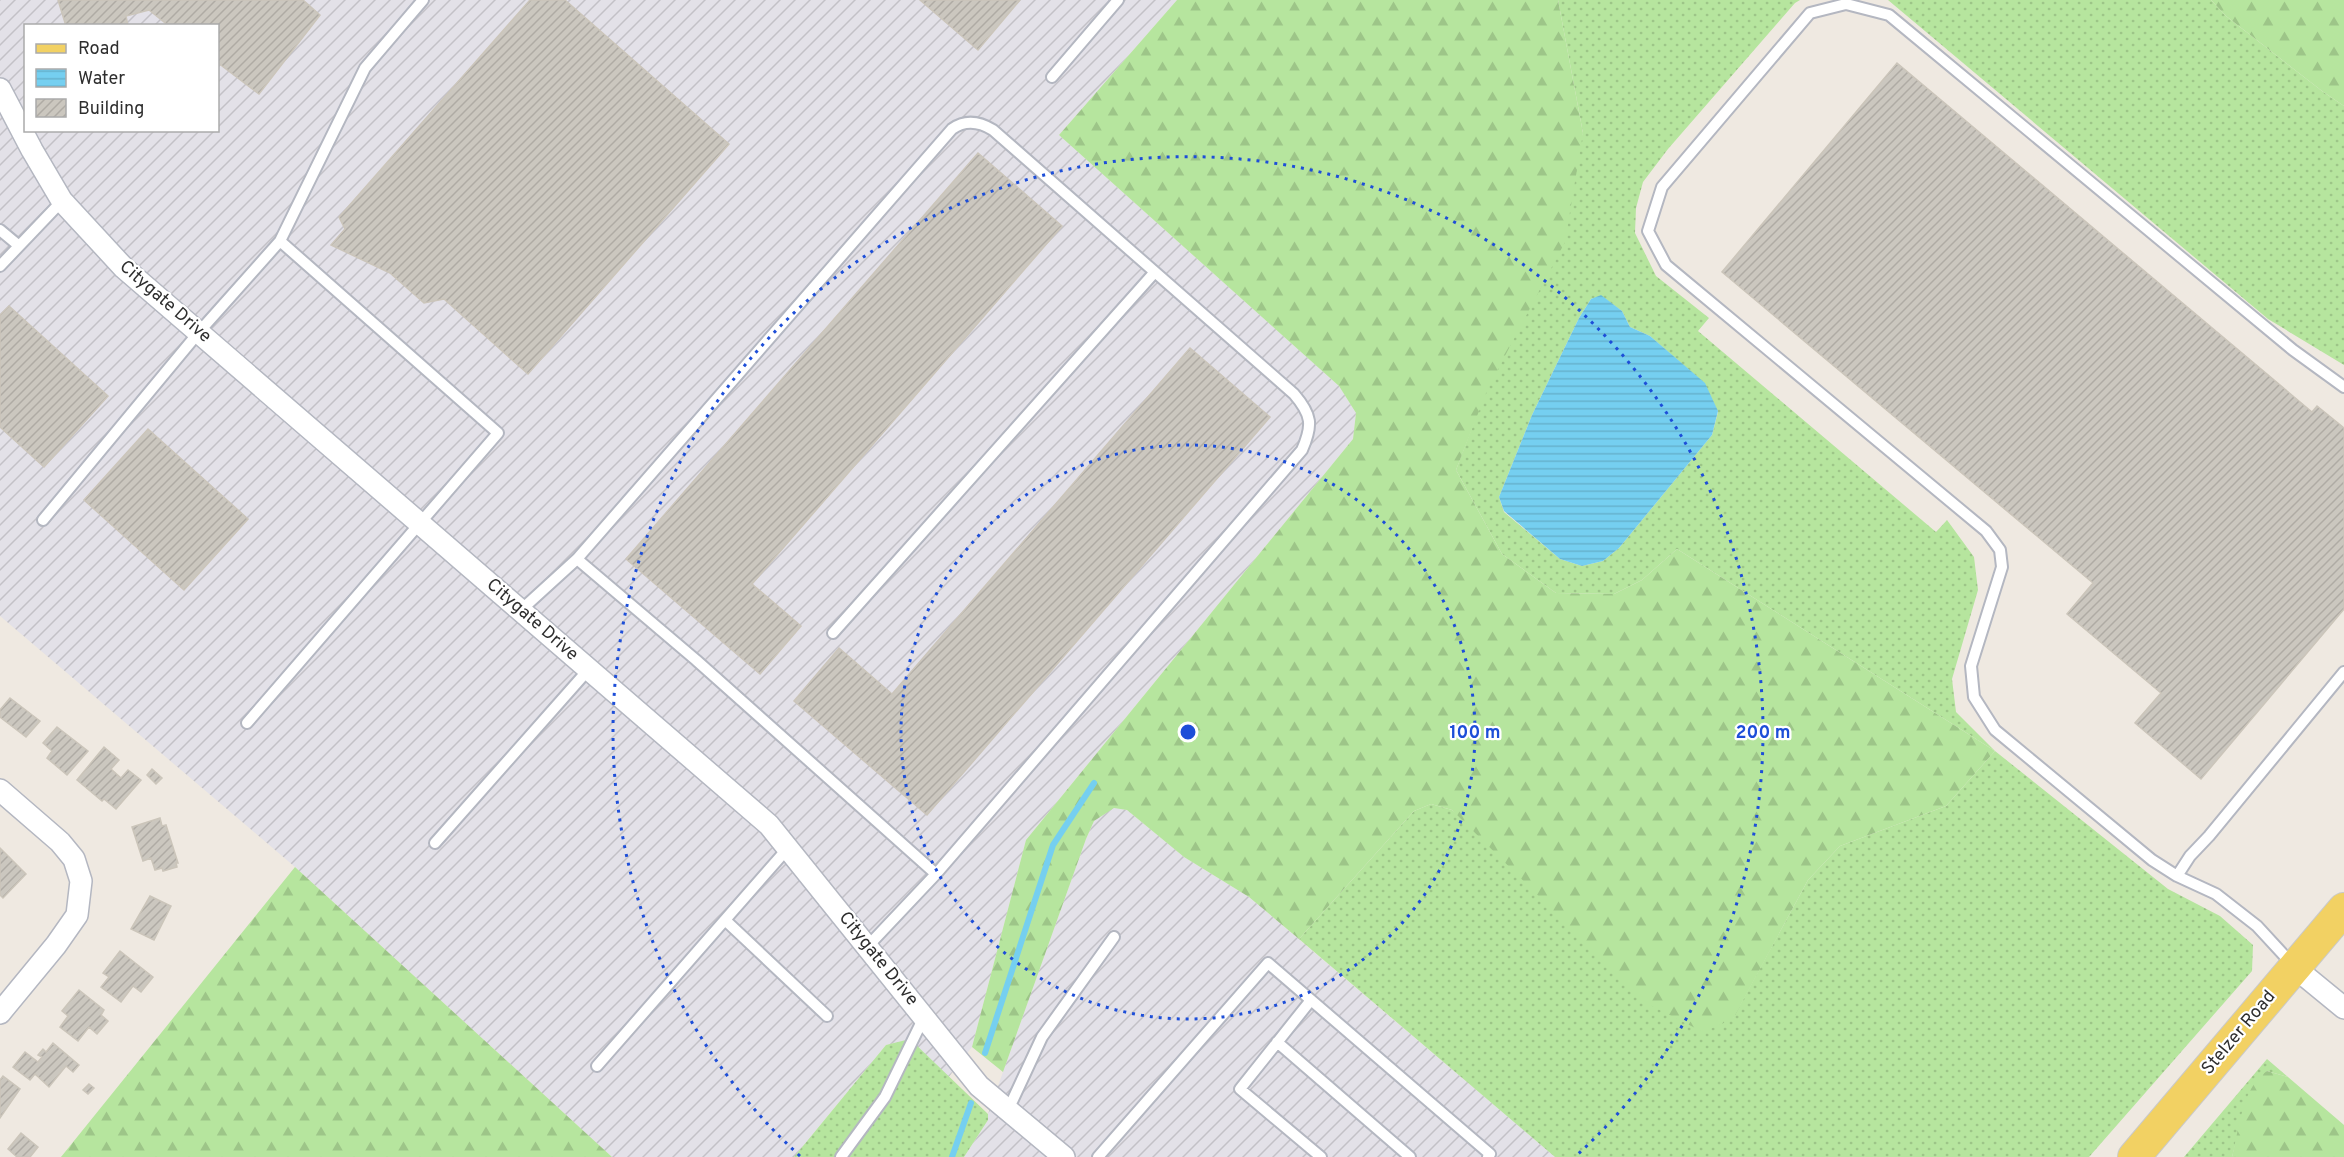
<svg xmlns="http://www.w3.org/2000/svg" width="2344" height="1157" viewBox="0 0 2344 1157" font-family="Overpass,sans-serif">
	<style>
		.industrial { fill: url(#industrial-furrows); fill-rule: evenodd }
		.grass { fill: url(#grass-dots); fill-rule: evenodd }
		.forest { fill: url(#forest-firs) }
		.water { fill: url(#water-rules) }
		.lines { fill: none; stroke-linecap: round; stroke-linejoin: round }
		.stream { stroke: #75cff0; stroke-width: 6 }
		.building { fill: url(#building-hatch); stroke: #cbc5ba; stroke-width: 1.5 }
		.service-casing { stroke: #b4b7c1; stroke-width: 14 }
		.minor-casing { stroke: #b4b7c1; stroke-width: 24 }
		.primary-casing { stroke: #c9c9c9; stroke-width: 34 }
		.service { stroke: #fff; stroke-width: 10 }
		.minor { stroke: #fff; stroke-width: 21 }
		.primary { stroke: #f2d163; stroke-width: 32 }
		.ring { fill: none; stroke: #1d4ed8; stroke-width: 3; stroke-dasharray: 3 6 }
		.labels { text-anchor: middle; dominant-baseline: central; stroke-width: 4.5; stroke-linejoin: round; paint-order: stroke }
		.street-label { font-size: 18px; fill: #2e2e2e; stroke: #fff }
		.centre { fill: #1d4ed8; stroke: #fff; stroke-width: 3 }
		.ring-label { font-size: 18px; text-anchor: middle; font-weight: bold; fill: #1d4ed8; stroke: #fff; stroke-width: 4.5; stroke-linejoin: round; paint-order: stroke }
	</style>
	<defs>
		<pattern id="industrial-furrows" width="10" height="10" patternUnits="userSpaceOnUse" patternTransform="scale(1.5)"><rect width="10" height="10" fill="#e3e1e8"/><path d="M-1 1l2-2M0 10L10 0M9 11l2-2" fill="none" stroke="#c3c1c7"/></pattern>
		<pattern id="grass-dots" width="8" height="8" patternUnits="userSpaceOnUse" patternTransform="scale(1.5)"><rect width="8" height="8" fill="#b6e59e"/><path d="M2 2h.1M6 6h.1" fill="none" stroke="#9dc588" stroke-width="1.8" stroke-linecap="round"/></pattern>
		<pattern id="forest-firs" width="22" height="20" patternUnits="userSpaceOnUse" patternTransform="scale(1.5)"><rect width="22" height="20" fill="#b6e59e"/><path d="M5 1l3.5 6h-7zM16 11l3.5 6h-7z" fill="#9dc588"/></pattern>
		<pattern id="water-rules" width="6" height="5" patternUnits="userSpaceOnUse" patternTransform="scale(1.5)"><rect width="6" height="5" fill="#75cff0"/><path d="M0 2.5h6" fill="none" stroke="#66b2ce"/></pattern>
		<pattern id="building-hatch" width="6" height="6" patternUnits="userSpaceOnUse" patternTransform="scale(1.5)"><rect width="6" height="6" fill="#cbc7bf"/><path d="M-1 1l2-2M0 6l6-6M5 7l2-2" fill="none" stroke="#afaba4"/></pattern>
	</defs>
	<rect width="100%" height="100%" fill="#efe9e1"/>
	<path class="industrial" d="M0,0H1177L1059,135L1339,386L1356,413L1353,439L1026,840L972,1047L948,1078L910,1040L886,1045L794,1157H612L295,867L0,616ZM26,26H218V130H26Z
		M1114,807L1127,810L1184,857L1249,897L1555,1157H964L988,1120V1114L1086,839L1094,821Z"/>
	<path class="grass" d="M1558,0H1800L1795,3L1668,149L1643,182L1636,208L1635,233L1656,276L1709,318L1698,331L1936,532L1947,520L1974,557L1978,590L1952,679L1956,712L1995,751L2168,889L2220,916L2253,945L2252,971L2089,1157H1555L1299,939L1414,811L1431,804L1452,810L1733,1018L1808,880L1840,846L1946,806L1995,751L1677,549L1642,580L1614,594L1556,593L1502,554L1456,470L1583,133ZM1601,296L1622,311L1630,327L1650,336L1704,383L1718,412L1712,435L1619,548L1603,561L1582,566L1560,559L1504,512L1499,497L1532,415L1579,318L1591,299Z
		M1888,0H2211L2226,16L2322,91L2344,106V365L2268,319Z
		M910,1039L988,1114V1120L964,1157H794L886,1045Z
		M2267,1059L2288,1077L2267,1071L2246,1103L2232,1157H2184Z"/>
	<path class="forest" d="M1177,0H1558L1583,133L1565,242L1488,388L1456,470L1502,554L1556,593L1614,594L1642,580L1677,549L1995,751L1946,806L1840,846L1808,880L1733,1019L1703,1032L1646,1003L1452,810L1431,804L1414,811L1299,939L1249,897L1184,857L1127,810L1114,808L1094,821L1086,839L1003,1072L972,1047L1026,840L1353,439L1356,413L1339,386L1059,135Z
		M2211,0H2344V106L2322,91L2226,16Z
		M295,867L612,1157H61Z
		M2267,1071L2288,1077L2344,1125V1157H2232C2239,1130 2242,1087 2267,1071Z"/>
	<path class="water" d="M1601,295L1622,311L1630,327L1650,336L1705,383L1718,411L1712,435L1619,548L1603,561L1582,566L1560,559L1504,511L1499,497L1532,415L1579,318L1591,299Z"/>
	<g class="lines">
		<path class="stream" d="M985,1053L1053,845L1094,783
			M952,1157L971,1103"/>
	</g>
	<path class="building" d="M58,0H303L320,15L259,94L218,63V26H169L149,10L126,16L128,26H66Z
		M530,0H565L729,144L528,374L444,299L424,303L390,273L331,245L345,229L339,217Z
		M920,0H1020L978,50Z
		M1897,63L2312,412L2317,406L2344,428V609L2201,779L2135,723L2161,693L2067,614L2093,583L1722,272Z
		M978,153L1062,226L752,584L801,626L760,674L626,559Z
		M9,306L108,396L44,467L0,427V315Z
		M1190,348L1270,417L927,815L794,701L839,648L892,694Z
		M148,429L248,519L184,590L84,500Z
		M10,698L40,721L26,737L0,717V710Z
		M57,727L88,751L67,775L47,758L52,751L43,743Z
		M104,747L119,760L111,769L121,778L128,770L141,780L116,809L104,799L102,801L77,780Z
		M152,769L162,778L156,784L147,775Z
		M160,818L162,826L166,825L178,863H176L177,867L163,871L162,868L155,870L151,858L143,861L132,827Z
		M0,848L26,874L3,898L0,895Z
		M150,896L171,906L154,940L131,929Z
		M120,951L153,977L141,992L133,986L121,1002L101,987L109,977L103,973Z
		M79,990L104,1010L101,1015L108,1021L97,1034L89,1027L78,1041L60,1027L68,1016L62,1011Z
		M53,1043L79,1065L73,1072L66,1066L49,1087L35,1074L30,1080L13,1067L25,1052L38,1062L42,1057L38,1055L43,1049L46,1052Z
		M3,1076L20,1089L0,1118V1080Z
		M89,1084L94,1088L88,1094L83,1090Z
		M21,1133L38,1147L30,1157H17L8,1149Z"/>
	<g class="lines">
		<defs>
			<path id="service" d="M1052,77L1118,0
				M0,230L18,245
				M280,241L365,68L423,0
				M0,266L62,201
				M43,520L199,332L280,241L498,433L247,723
				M577,559L696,660L936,874
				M521,610L577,559L952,129C966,119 980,122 993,130L1294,394C1312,415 1313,425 1302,450L936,874L868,946
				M833,633L1154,273
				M435,843L589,669
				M2177,876L2190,856L2209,836L2344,672
				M725,920L827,1016
				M2292,964L2257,926L2216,894L2177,876L2152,860L1995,730L1974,697L1971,666L2002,567L2000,550L1986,531L1666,265L1648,231L1662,187L1810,13L1846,4L1889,15L2293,350L2344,387
				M1311,1000L1240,1089L1321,1157
				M1277,1042L1410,1157
				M597,1066L788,848
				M1008,1110L1042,1037L1114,937
				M841,1157L885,1097L924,1017
				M1098,1157L1268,963L1490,1154L1488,1157"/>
			<path id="minor" d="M0,89L32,150L62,201L124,268L769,825L979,1086L1064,1157
				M0,790L60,842L74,859L81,881L77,915L56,945L0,1013
				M2294,967L2344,1008"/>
			<path id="primary" d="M2134,1157L2344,909"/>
		</defs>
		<use href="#service" class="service-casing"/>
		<use href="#minor" class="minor-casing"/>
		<use href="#primary" class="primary-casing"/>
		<use href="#service" class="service"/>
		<use href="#minor" class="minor"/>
		<use href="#primary" class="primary"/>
	</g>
	<g class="ring">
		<circle cx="1188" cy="732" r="287"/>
		<path d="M800 1156A575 575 0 1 1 1576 1156"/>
	</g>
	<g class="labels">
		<g class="street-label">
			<text transform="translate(165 302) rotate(41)">Citygate Drive</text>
			<text transform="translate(532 620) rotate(41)">Citygate Drive</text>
			<text transform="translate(878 959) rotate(51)">Citygate Drive</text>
			<text transform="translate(2239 1033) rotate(-50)">Stelzer Road</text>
		</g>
	</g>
	<circle cx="1188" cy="732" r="9" class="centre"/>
	<g class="ring-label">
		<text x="1475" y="738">100 m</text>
		<text x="1763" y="738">200 m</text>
	</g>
	<rect x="24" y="24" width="195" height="108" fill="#ffffff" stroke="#ababab" stroke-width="1.5"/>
	<rect x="36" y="44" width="30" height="9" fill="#f2d163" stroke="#ababab" stroke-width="1.5"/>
	<text x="78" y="54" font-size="18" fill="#2e2e2e">Road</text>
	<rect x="36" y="69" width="30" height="18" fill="url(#water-rules)" stroke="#ababab" stroke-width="1.5"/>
	<text x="78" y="84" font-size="18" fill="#2e2e2e">Water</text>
	<rect x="36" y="99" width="30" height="18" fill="url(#building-hatch)" stroke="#ababab" stroke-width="1.5"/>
	<text x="78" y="114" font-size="18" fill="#2e2e2e">Building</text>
</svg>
